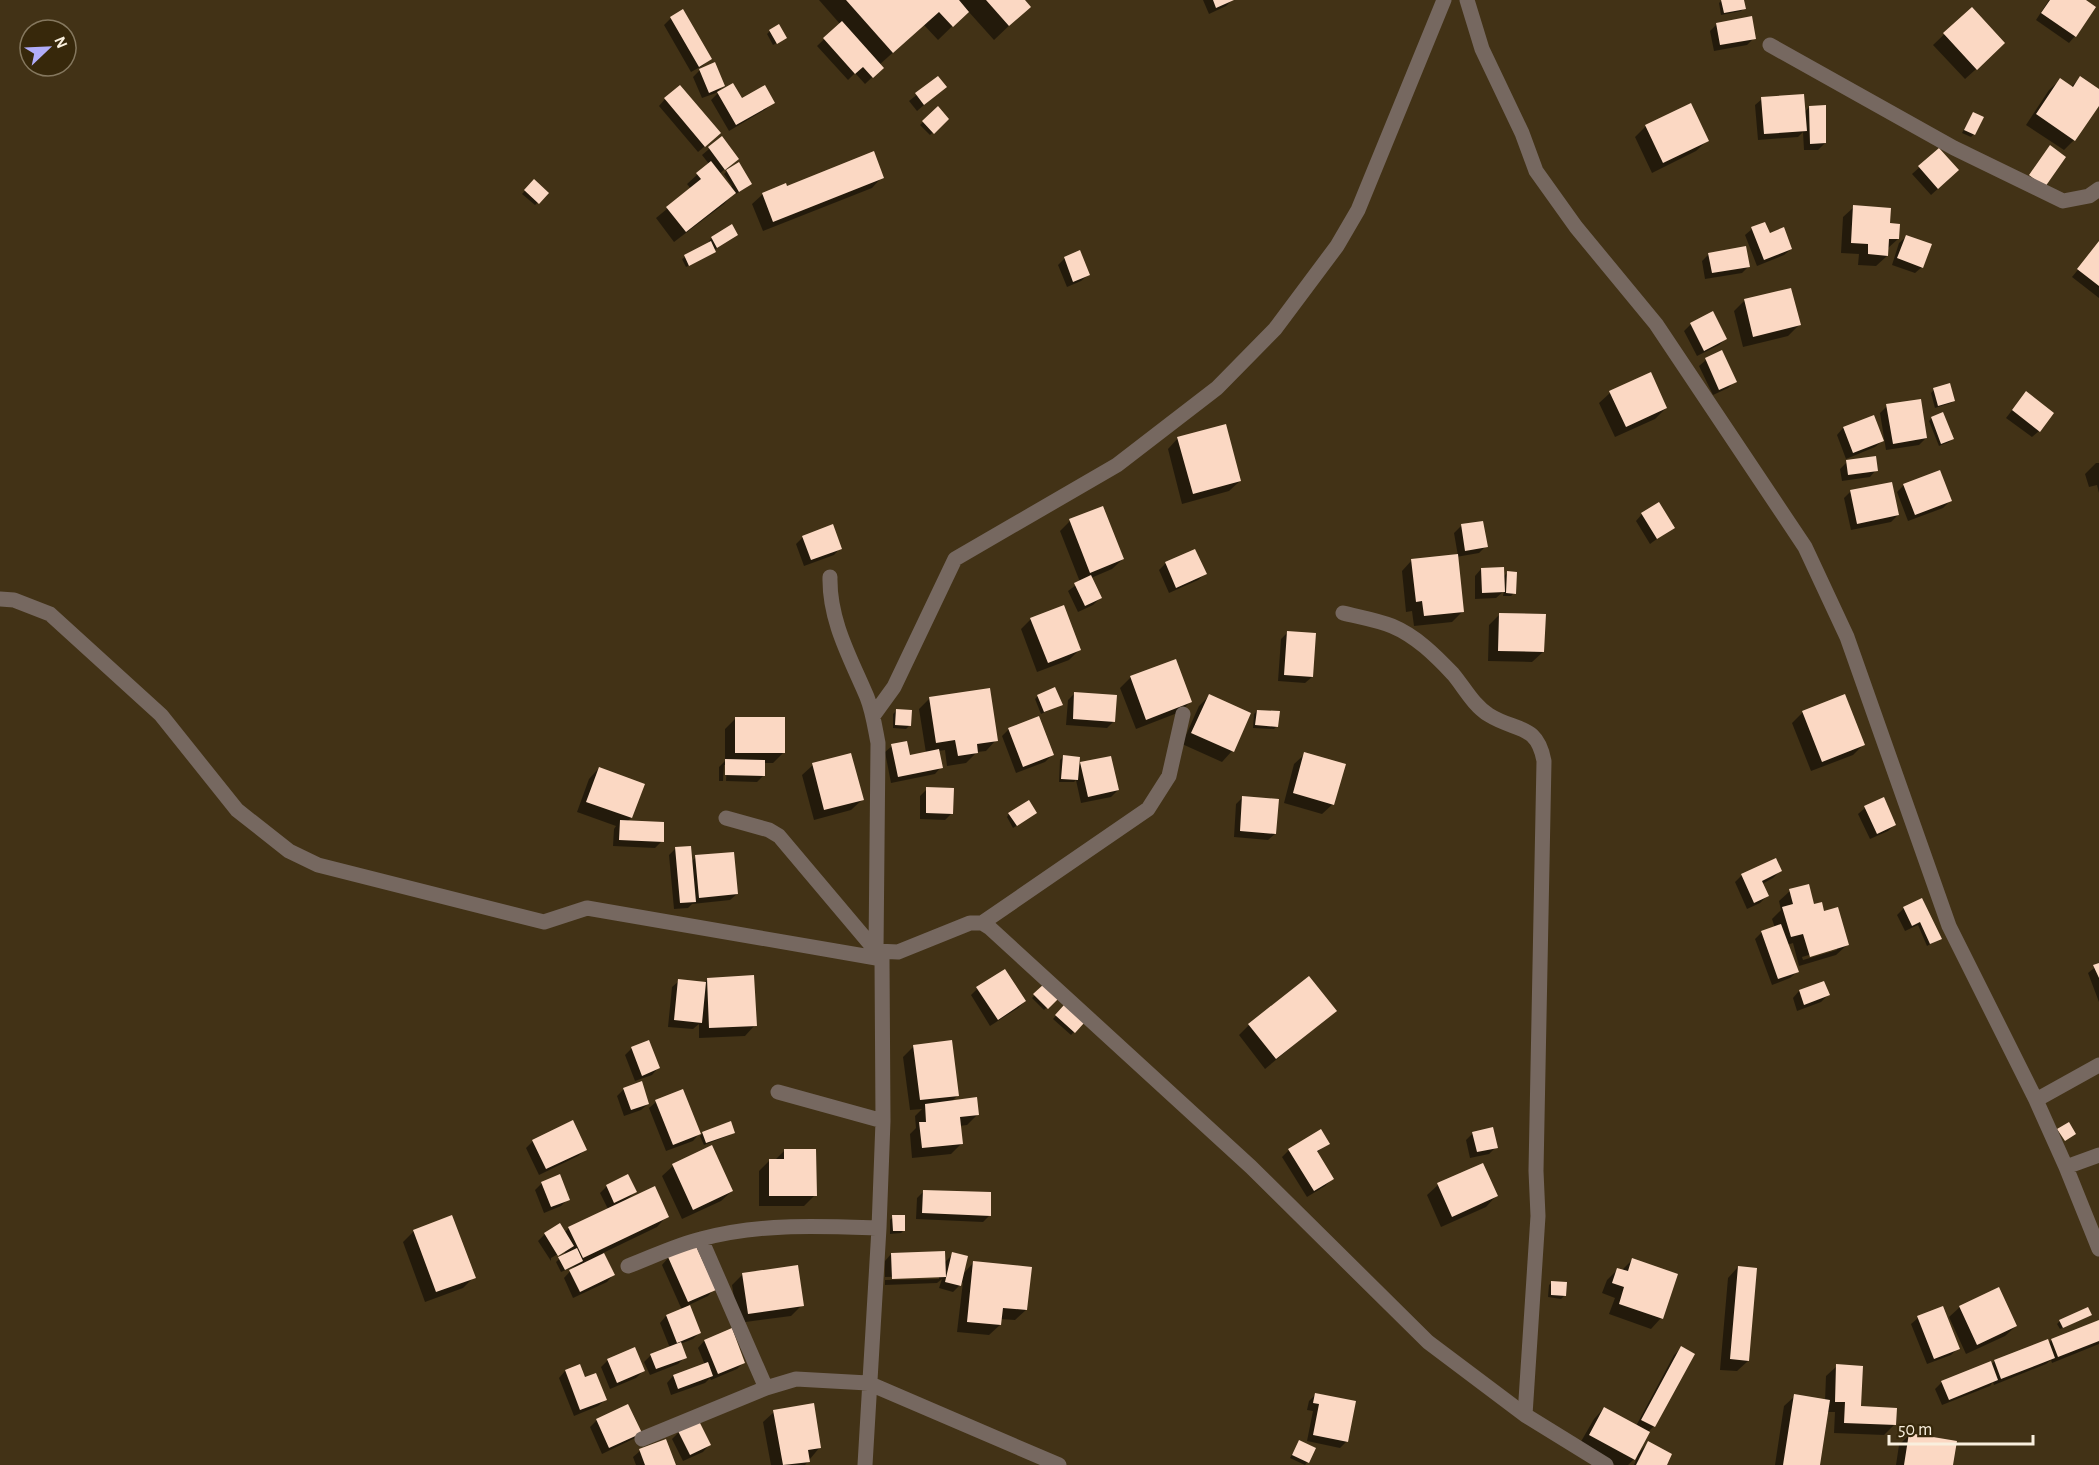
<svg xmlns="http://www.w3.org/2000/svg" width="2099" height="1465" viewBox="0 0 2099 1465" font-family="'Alegreya Sans',sans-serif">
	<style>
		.shadow { fill: #0007; fill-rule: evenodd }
		.building { fill: #fbd8c3 }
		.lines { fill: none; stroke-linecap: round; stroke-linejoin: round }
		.minor { stroke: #766860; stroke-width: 15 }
	</style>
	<rect width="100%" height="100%" fill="#423216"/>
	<path class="shadow" d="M819,0H1023L1029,7L994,40L968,11L938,40L924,25L879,65L882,68L865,84L855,73L848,80L817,46L840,24Z
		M1203,0H1232L1226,6L1209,14Z
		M1722,0H1743L1744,8L1741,11L1721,15L1719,3Z
		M2049,0H2083L2075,36L2069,43L2036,20Z
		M1971,9L1993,54L1965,79L1933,45Z
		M671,18L710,59L702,66L691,72L664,25Z
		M1717,24L1754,38L1747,45L1714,51L1710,31Z
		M770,31L782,40L773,45L767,34Z
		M700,70L723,86L716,93L702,98L693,77Z
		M938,78L945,87L917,111L909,101Z
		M2080,78L2099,91V103L2074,140L2064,150L2026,125L2049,90L2060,80L2071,87Z
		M718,93L742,100L773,102L766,109L729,131L711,100Z
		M665,99L712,140L698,152L659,106Z
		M1762,99L1804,113L1809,107L1825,143L1818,150H1804L1803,132L1798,137L1758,140L1755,105Z
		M938,108L947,119L930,135L920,125Z
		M1973,114L1974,134L1971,137L1962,133Z
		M1646,126L1707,141L1696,151L1652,173L1635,137Z
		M722,138L730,165L719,174L730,188L732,186L724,174L727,171L747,187L736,194L735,192L724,204L674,242L656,218L691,189L687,184L709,164L702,155Z
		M1939,150L1951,177L1931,195L1912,174Z
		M882,177L872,188L763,231L752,204L763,194L786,188Z
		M534,181L547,193L535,205L522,194Z
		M1854,207L1888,224L1898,239L1887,249V256L1876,266L1858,265L1859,254L1841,253L1843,217Z
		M1752,229L1769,235L1791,249L1784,255L1757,266L1745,235Z
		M1906,237L1922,267L1915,273L1892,265L1899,243Z
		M712,238H733L714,250L712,254L686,267L682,259L710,243L709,241Z
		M2099,244V298L2072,277Z
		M1709,254L1749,266L1742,273L1705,279L1702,261Z
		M1065,258L1088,275L1081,281L1067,287L1058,265Z
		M1744,301L1799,325L1788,336L1743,347L1734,311Z
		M1691,324L1726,338L1719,345L1697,356L1684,331Z
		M1706,360L1735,381L1728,388L1713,395L1699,366Z
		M1934,390L1954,400L1951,403L1935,408L1931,393Z
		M1610,393L1666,408L1655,419L1615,437L1599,403Z
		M2020,400L2039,431L2032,437L2006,418Z
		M1887,406L1926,438L1919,445L1886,450L1880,413Z
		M1873,417L1882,441L1875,447L1846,459L1837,435L1843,428Z
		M1932,418L1952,439L1949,442L1939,446L1929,421Z
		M1178,438L1240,481L1229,491L1182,504L1168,449Z
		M1847,462L1876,470L1870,477L1842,481L1840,469Z
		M2096,463H2099V493L2097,485L2089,487L2085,474Z
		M1904,485L1950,501L1943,508L1908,521L1897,492Z
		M1851,491L1898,515L1891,522L1851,530L1844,498Z
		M1642,514L1673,527L1650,544L1636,521Z
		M1070,521L1123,559L1112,569L1091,578L1100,598L1093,605L1078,612L1068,591L1080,582L1060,531Z
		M1461,526L1486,546L1479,553L1456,557L1462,612L1452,622L1414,626L1412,611L1406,612L1402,571L1412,560L1458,556L1454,533Z
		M803,537L840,548L834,555L804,566L796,544Z
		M1194,551L1205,574L1198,580L1169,593L1159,570L1165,564Z
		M1481,569L1503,577L1507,573L1514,593L1511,596H1503L1504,591L1496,598L1475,599V576Z
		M1500,614L1543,652L1532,662L1488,661L1489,625Z
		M1031,619L1080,649L1069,660L1037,672L1021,629Z
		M1288,632L1312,677L1305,683L1278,681L1281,639Z
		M1131,677L1190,702L1180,712L1136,729L1120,688Z
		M1075,693L1114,721L1107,728L1066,725L1068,700Z
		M1038,696L1061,704L1041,714L1035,699Z
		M1209,696L1249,714L1232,751L1222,762L1182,744L1199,706Z
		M930,698L996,740L986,751L977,752L966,763L947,766L945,750L938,751L941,767L935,774L891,783L885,752L892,746L909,756L926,753L919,709Z
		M896,711L909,726L906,729L893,728V714Z
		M1257,711L1277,726L1274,729L1253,728L1254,714Z
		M1803,712L1863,745L1853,755L1811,771L1792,723Z
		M735,719L784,752L773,763H764V775L757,782L726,781L727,765H724L723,781H719V767L725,761V729Z
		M1009,729L1052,755L1045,762L1016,773L1002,736Z
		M1305,754L1333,804L1322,814L1284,803L1294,764Z
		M1063,757L1077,767L1080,764L1110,757L1118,790L1111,797L1081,803L1076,780L1074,782H1059L1060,760Z
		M813,765L862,800L851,810L814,820L802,775Z
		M599,768L631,818L627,822L662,841L655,848L613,846L614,829L616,826L577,812L589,779Z
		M927,789L952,813L945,820L920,819V796Z
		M1243,797L1275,834L1268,840L1234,837L1236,804Z
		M1883,799L1895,824L1888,831L1870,839L1858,814L1865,808Z
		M1009,814L1032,816L1013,828L1007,817Z
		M676,848L691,862L696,857L737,894L730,900L692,904L688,908L674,909L669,855Z
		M1780,871L1773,878L1762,884L1767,896L1760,903L1747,909L1735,882L1742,875Z
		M1790,891L1823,913L1847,945L1836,955L1799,966L1793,943L1787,945L1797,972L1790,978L1772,985L1755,939L1762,932L1775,928L1772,919L1781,910L1779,901ZM1837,947V950L1803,960L1802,957Z
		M1904,908L1940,938L1927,946L1918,925L1905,931L1897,915Z
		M2099,964V1002L2088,973Z
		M708,979L755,1025L745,1036L699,1038V1024L693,1029L668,1027L672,987L679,981L704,983Z
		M1823,983L1828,995L1821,1002L1797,1011L1793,998L1799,991Z
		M1044,986L1056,999L1044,1010L1032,998Z
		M977,989L1025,1001L1018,1008L990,1026L971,995Z
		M1064,1007L1082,1023L1071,1035L1053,1019Z
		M1335,1011L1265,1069L1239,1035L1249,1025Z
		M648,1042L658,1068L652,1075L635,1081L625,1055L631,1049Z
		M914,1046L958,1095L951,1102L978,1114L967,1125L959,1126L961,1144L951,1154L912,1158L910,1134L916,1128L915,1116L922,1109L910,1110L903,1057Z
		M624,1089L648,1104L641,1110L624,1116L617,1096Z
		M682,1091L700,1136L703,1133L733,1132L730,1135L704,1145L699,1134L693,1141L666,1151L649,1108L656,1102Z
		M1320,1131L1328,1143L1316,1153L1332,1179L1325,1186L1307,1197L1282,1157L1289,1150Z
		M1473,1133L1496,1147L1489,1154L1470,1158L1466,1140Z
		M533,1141L585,1150L578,1156L539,1175L526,1148Z
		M711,1147L732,1191L721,1201L682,1219L662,1176L673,1166Z
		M785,1150L815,1195L804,1206H759V1171L769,1161H774Z
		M1482,1165L1496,1196L1486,1207L1441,1227L1427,1195L1438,1185Z
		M542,1183L568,1199L561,1206L544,1213L535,1190Z
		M607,1186L635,1192L626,1200L667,1216L657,1227L603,1253L613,1275L607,1282L573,1298L564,1278L575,1266L561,1272L556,1262L565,1253V1250L551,1258V1261L538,1241L545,1234L564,1233L569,1228L608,1209L600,1193Z
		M924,1191L990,1215L983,1222L916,1219L917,1198Z
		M893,1217L904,1230L901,1233L890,1234V1220Z
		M414,1231L474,1277L463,1288L425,1302L403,1242Z
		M695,1246L714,1289L708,1296L689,1305L700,1332L693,1339L680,1344L685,1357L678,1364L650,1375L644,1362L651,1355L670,1348L660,1323L666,1316L682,1310L662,1265L668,1258Z
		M891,1254L944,1263L953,1254L962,1275L974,1262L1026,1310L1015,1320L1000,1319V1325L989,1335L957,1332L963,1282L953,1292L939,1288L942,1279L937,1283L885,1285V1280L939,1279V1276L885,1277V1261Z
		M1632,1260L1661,1318L1651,1329L1609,1314L1615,1298L1602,1293L1607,1280L1618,1269L1621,1271Z
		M1738,1267L1748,1361L1737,1371L1720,1370L1728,1278Z
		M743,1274L802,1305L791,1316L738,1323L732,1285Z
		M1552,1282L1564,1296L1561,1299L1548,1297L1549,1285Z
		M1960,1307L2016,1326L2005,1336L1966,1354L1949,1317Z
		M2087,1317L2060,1329L2057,1324L2060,1321Z
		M1918,1318L1958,1348L1951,1355L1927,1364L1911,1324Z
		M2099,1321V1344L2052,1363L2051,1360L2046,1364L1994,1385L1993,1382L1990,1386L1942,1405L1935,1389L1942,1382L1991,1365L1995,1361L2048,1344L2052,1340Z
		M704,1341L743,1363L737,1369L711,1380L710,1378L705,1383L671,1395L667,1383L673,1376L705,1365L698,1348Z
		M1681,1348L1654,1426L1648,1432L1638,1454L1648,1443L1665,1465H1634L1638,1455L1628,1465H1615L1579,1445L1594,1419L1604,1408L1636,1426L1674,1355Z
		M634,1349L643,1371L636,1378L610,1389L601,1367L608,1360Z
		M579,1366L584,1379L605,1400L598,1406L574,1416L559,1378L565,1371Z
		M1837,1366L1860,1408L1895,1424L1884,1435L1834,1433L1835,1412H1827L1818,1465H1775L1784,1406L1795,1396L1825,1401L1826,1376Z
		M1316,1394L1347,1441L1340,1448L1307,1441L1313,1411L1307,1410L1309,1401Z
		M627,1406L640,1433L633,1439L602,1454L590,1427L597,1420Z
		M774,1412L820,1447L805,1465H771L763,1422Z
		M679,1432L709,1445L703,1452L683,1461L672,1439Z
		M1909,1435L1951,1465H1896L1899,1445Z
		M1299,1442L1307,1462L1305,1465L1290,1458Z
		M640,1451L674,1465H636L633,1457Z"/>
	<path class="building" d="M846,0H959L969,12L953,27L939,12L893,53Z
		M986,0H1025L1031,7L1009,26Z
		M1213,0H1234L1216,8Z
		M1721,0H1744L1746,9L1724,13Z
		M2050,0H2086L2096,7L2076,37L2041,13Z
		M1972,7L2005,43L1977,70L1943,33Z
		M683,9L712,59L699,67L670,17Z
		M1752,16L1756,39L1720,45L1716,23Z
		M842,21L884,68L873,78L863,67L855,74L823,38Z
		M779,24L787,38L777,44L769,30Z
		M715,62L725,86L709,93L699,69Z
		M938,76L947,87L924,105L915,93Z
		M2080,76L2099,89V106L2075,141L2036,114L2060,78L2073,87Z
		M733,83L742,98L765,85L775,103L736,125L717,92Z
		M680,85L721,133L705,147L664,98Z
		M1804,94L1807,131L1764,134L1761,97Z
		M1691,103L1709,141L1663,163L1645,125Z
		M1826,105V143L1810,144L1809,106Z
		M938,106L949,119L934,134L922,121Z
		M1973,112L1984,117L1975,135L1964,130Z
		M722,136L739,159L725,170L708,147Z
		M2050,145L2066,157L2045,187L2029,175Z
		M1939,148L1959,170L1938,189L1918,166Z
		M874,151L884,178L773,222L762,193L786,183L787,186Z
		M711,161L736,193L686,232L666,207L701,179L696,173Z
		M739,162L752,184L739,192L726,170Z
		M534,179L549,193L539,204L524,190Z
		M1853,205L1891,208L1890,223L1900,224L1899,239H1889L1888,256L1868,254V244L1851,243Z
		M1765,222L1770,233L1784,227L1792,249L1764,260L1751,227Z
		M732,224L738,235L717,248L711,237Z
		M1906,235L1932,244L1923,268L1897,258Z
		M711,241L716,252L689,266L684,255Z
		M2099,241V286L2077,269Z
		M1746,246L1750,267L1712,273L1708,253Z
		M1080,250L1090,275L1073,282L1064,257Z
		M1791,288L1801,325L1753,337L1744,299Z
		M1713,311L1727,339L1704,351L1690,323Z
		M1722,350L1737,382L1719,390L1705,358Z
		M1651,372L1667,408L1626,427L1609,391Z
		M1950,383L1955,401L1938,406L1933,388Z
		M2026,391L2054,413L2040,432L2012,410Z
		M1921,399L1927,438L1893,444L1886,404Z
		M1943,412L1954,439L1941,444L1931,417Z
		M1874,415L1884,441L1853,453L1843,427Z
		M1226,424L1241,481L1193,494L1177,437Z
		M1876,456L1878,471L1848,475L1846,460Z
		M1940,470L1952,501L1915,515L1903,484Z
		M1892,482L1899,515L1857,524L1850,490Z
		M1659,502L1675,528L1657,539L1641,513Z
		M1103,506L1124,559L1090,573L1069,519Z
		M1483,521L1488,547L1465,551L1461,524Z
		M833,524L842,549L811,560L802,536Z
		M1195,549L1207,574L1176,588L1165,562Z
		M1458,554L1464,612L1424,616L1422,601L1416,602L1411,559Z
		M1504,567L1505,592L1482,593L1481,568Z
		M1507,571L1517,572L1516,594L1506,593Z
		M1091,575L1102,598L1085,606L1074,583Z
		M1064,605L1081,650L1048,663L1030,618Z
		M1499,613L1546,614L1544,652L1498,651Z
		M1287,631L1316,633L1313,677L1284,675Z
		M1176,659L1192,702L1146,720L1130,676Z
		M1055,687L1063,705L1044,712L1037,695Z
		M990,688L998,741L977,744L978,753L958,756L955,740L936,743L929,697Z
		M1074,692L1117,695L1115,722L1073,719Z
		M1209,694L1251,713L1234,752L1191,733Z
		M1845,694L1865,745L1822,762L1802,711Z
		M896,709L912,710L911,726L895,725Z
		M1257,710L1280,711L1278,727L1255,725Z
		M1039,716L1054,755L1023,767L1008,728Z
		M735,717H785V753H735Z
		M907,741L910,755L939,749L943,768L898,777L891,744Z
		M1304,752L1346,764L1334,805L1293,793Z
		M851,753L864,800L824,810L812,763Z
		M1063,755L1080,757L1078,780L1061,779Z
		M1111,756L1119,790L1088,797L1080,762Z
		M725,759L765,760V776L725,775Z
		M599,767L645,784L632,818L586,802Z
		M926,787L954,788L953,814L926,813Z
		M1242,796L1279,799L1276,834L1240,831Z
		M1884,797L1896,825L1877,834L1864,806Z
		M1029,800L1037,813L1017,826L1008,813Z
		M620,820L664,822V842L619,840Z
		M691,846L696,902L680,903L675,847Z
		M734,852L738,894L699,898L695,855Z
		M1776,858L1782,871L1762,881L1769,896L1754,903L1741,874Z
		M1809,884L1814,904L1822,902L1824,911L1838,907L1849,945L1810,957L1803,934L1791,937L1782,907L1793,904L1789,889Z
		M1922,898L1942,939L1930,944L1920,922L1912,926L1903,907Z
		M1781,924L1799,972L1778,979L1761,931Z
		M2099,963V978L2093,965Z
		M1005,969L1026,1001L998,1020L976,987Z
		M754,975L757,1026L709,1028L707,978Z
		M1309,976L1337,1011L1276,1059L1248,1024Z
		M678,979L706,982L702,1023L674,1020Z
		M1824,981L1830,995L1804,1005L1799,990Z
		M1044,984L1058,999L1048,1009L1033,994Z
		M1064,1005L1084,1023L1075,1033L1055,1015Z
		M649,1040L660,1068L642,1076L631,1047Z
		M952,1040L959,1096L920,1100L913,1045Z
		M642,1081L649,1104L631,1110L623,1088Z
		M683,1089L701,1134L673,1145L655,1100Z
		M977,1097L979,1115L960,1117L963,1144L922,1148L919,1122H926L925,1104Z
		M573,1120L587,1150L546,1169L532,1140Z
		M731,1121L735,1133L706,1143L702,1132Z
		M2069,1122L2076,1134L2065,1141L2057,1129Z
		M1493,1127L1498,1148L1477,1152L1472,1132Z
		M1321,1129L1330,1144L1317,1151L1334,1179L1314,1191L1288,1149Z
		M712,1145L733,1191L693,1210L672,1164Z
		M784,1149H816L817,1196H769V1159H784Z
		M1483,1163L1498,1196L1452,1217L1437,1183Z
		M560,1174L570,1200L551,1207L541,1182Z
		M628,1174L637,1192L614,1203L606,1185Z
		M655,1186L669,1217L583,1258L568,1227Z
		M923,1190L991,1192V1216L922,1213Z
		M452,1215L476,1278L436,1292L413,1230Z
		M892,1215H905V1231H893Z
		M560,1223L574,1246L558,1256L544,1233Z
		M695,1244L716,1290L688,1302L668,1257Z
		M577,1248L583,1261L565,1270L558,1257Z
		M945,1251L946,1277L892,1279L891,1253Z
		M952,1252L968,1256L961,1286L945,1282Z
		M604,1253L615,1275L580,1292L569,1270Z
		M1632,1258L1678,1274L1663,1319L1619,1304L1624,1287L1612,1283L1617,1268L1628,1271Z
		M973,1261L1032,1267L1027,1310L1003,1308L1001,1325L967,1322Z
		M798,1265L804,1306L748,1314L742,1273Z
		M1738,1266L1757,1268L1749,1361L1730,1359Z
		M1551,1281L1567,1282L1566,1296L1551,1295Z
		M1999,1287L2017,1326L1977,1345L1959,1306Z
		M690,1305L701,1333L677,1343L666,1315Z
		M1943,1306L1960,1349L1934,1359L1917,1316Z
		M2088,1307L2092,1315L2063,1328L2059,1320Z
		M2099,1320V1341L2058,1357L2051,1339Z
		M732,1328L745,1363L718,1374L704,1340Z
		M2048,1339L2055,1358L2001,1379L1994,1360Z
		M681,1342L687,1358L656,1369L650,1354Z
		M1681,1346L1695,1354L1655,1427L1641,1420Z
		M635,1347L645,1371L617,1383L607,1359Z
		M1991,1361L1998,1380L1949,1400L1941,1381Z
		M708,1362L713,1376L678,1389L673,1375Z
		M580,1364L585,1377L596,1373L607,1400L580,1410L565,1370Z
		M1836,1364L1863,1366L1861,1406L1897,1408L1896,1425L1844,1423L1845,1402H1835Z
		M1315,1393L1356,1401L1348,1442L1313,1435L1319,1404L1313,1403Z
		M1794,1394L1830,1400L1820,1465H1783Z
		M814,1403L821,1448L808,1450L810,1462L783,1465L773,1410Z
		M628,1404L642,1433L609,1448L596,1419Z
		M1604,1407L1650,1432L1635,1460L1589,1435Z
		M699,1421L711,1445L690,1455L678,1431Z
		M1909,1433L1957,1441L1953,1465H1904Z
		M666,1439L676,1465H645L639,1449Z
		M1299,1440L1316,1448L1309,1463L1292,1455Z
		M1648,1441L1672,1454L1667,1465H1636Z"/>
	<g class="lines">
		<path class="minor" d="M1467,0L1482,49L1522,133L1536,171L1576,227L1656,324L1805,547L1847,637L1949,926L2036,1100L2066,1167L2099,1249
			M1770,45L1954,148L2063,201L2089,196L2099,189
			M830,577C829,621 851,659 867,697C873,712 875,728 878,743L876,951L882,959L883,1121L879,1228L865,1465
			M0,599L14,600L50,614L161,715L237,810L289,851L318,865L544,922L587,908L882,959
			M1343,613C1359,617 1377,620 1392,626C1416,636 1435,655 1453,674C1464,687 1473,705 1489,715C1516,732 1537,723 1544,761L1536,1171L1538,1216L1525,1415
			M873,716L894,687L955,559L1117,465L1217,388L1275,329L1337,246L1358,210L1444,0
			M726,818L769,830L779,836L876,951L898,952L970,923H982L990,928L1251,1167L1428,1342L1525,1415L1606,1465
			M982,923L1148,809L1169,776L1183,714
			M778,1092L883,1121
			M2036,1100L2099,1065
			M2066,1167L2099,1155
			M701,1239L766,1388
			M628,1266C652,1257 676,1245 701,1239C759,1223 820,1226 879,1228
			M642,1439L766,1388L796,1379L868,1383L1059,1465"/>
	</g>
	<g transform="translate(48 48) rotate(67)"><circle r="28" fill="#37280b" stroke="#85785f" stroke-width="1.5"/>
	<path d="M0-4.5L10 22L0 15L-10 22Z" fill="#b1adfa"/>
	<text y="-9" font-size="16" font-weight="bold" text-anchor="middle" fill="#f9efde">N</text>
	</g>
	<path d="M1889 1435v9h144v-9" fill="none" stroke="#f9efde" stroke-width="3"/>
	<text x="1898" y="1435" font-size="18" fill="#f9efde" stroke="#37280b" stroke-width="4.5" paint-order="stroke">50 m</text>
</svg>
